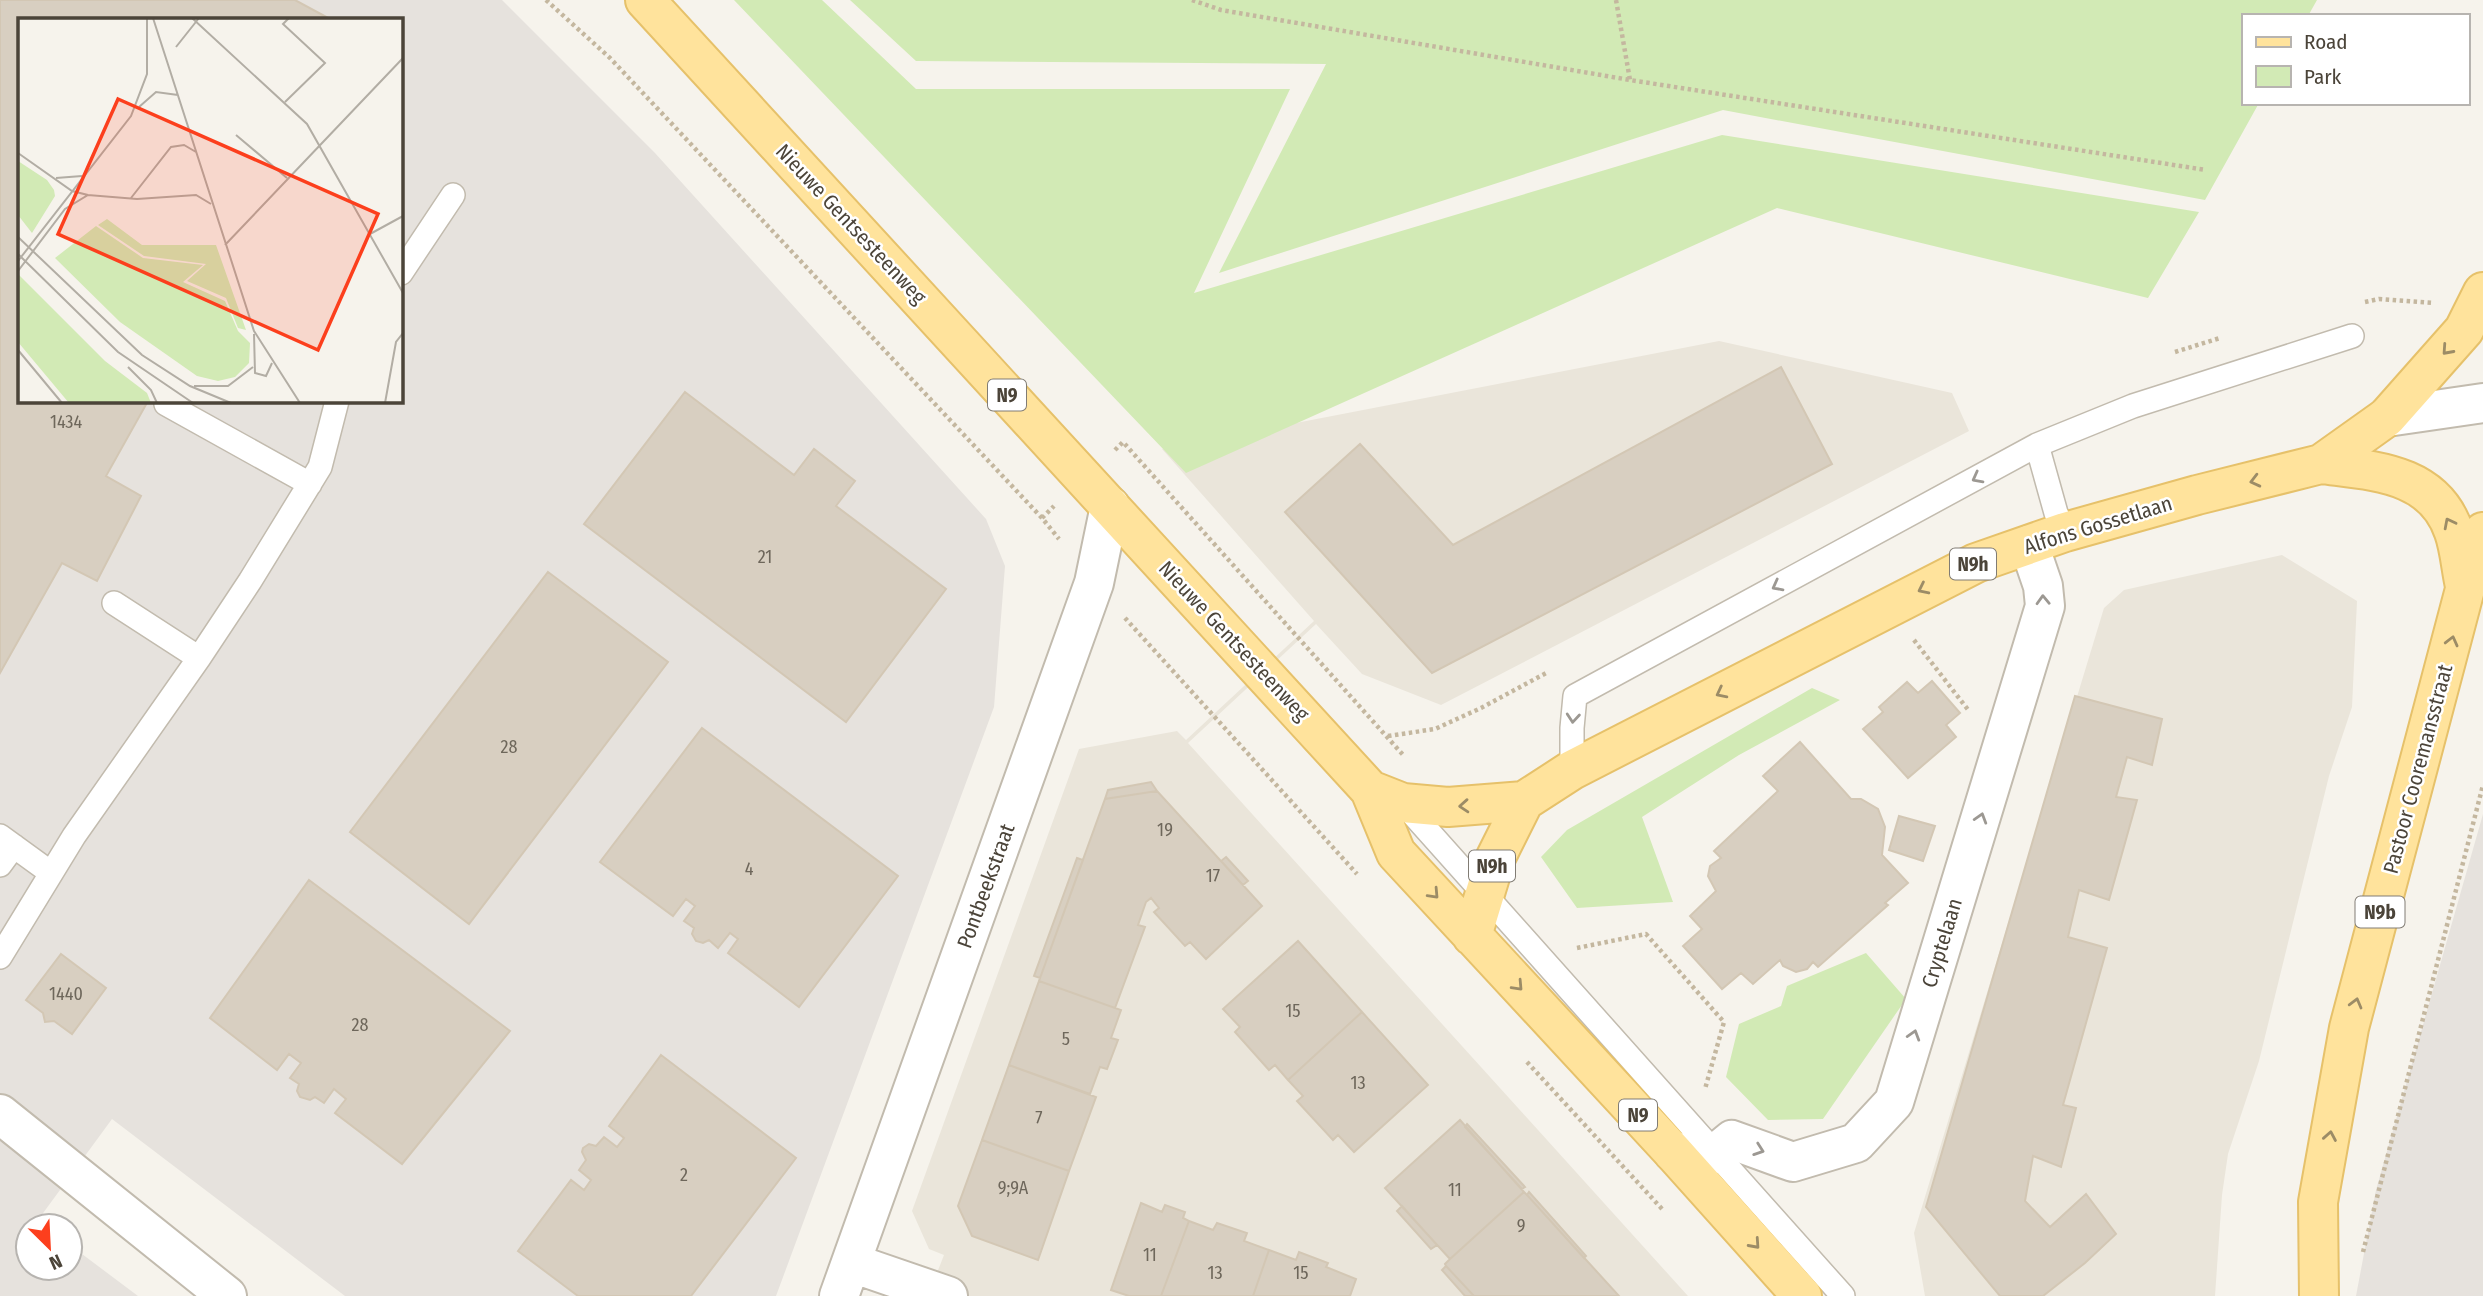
<svg xmlns="http://www.w3.org/2000/svg" width="2483" height="1296" viewBox="0 0 2483 1296" font-family="'Fira Sans Condensed',sans-serif">
	<style>
		.residential { fill: #eae5da }
		.industrial { fill: #e6e2dd; fill-rule: evenodd }
		.green { fill: #d2eab5 }
		.building { fill: #d8cfc1; stroke: #d3c7b4; stroke-width: 2 }
		.lines { fill: none; stroke-linecap: round; stroke-linejoin: round }
		.service-casing { stroke: #c2bbae; stroke-width: 26 }
		.minor-casing { stroke: #c2bbae; stroke-width: 42 }
		.primary-casing { stroke: #e6c16a; stroke-width: 42 }
		.path { stroke: #c4b79f; stroke-width: 4.5; stroke-dasharray: 3.5 3.5; stroke-linecap: butt }
		.service { stroke: #fff; stroke-width: 23 }
		.minor { stroke: #fff; stroke-width: 38 }
		.primary { stroke: #ffe39c; stroke-width: 38 }
		.oneway { stroke: #9c8c66 }
		.oneway2 { stroke: #9c9892 }
		.labels { text-anchor: middle; dominant-baseline: central; stroke-width: 5; stroke-linejoin: round; paint-order: stroke }
		.number-label { font-size: 18px; fill: #6e675b }
		.shield { fill: #fff; stroke: #817c74; stroke-width: 2 }
		.shield-label { font-size: 19px; font-weight: bold; fill: #4b4439 }
		.street-label { font-size: 21px; fill: #4b4439; stroke: #fff }
		.inset-road { fill: none; stroke: #b2ada4; stroke-width: 2 }
		.view { fill: #fc3f1d; fill-opacity: 0.15; stroke: #fc3f1d; stroke-width: 3.5 }
		.inset-edge { fill: none; stroke: #4b4439; stroke-width: 3.5 }
	</style>
	<rect width="100%" height="100%" fill="#f6f3ec"/>
	<path class="residential" d="M1719,341L1952,393L1969,431L1441,705L1362,674L1316,624L1188,743L1688,1296H928L944,1255L929,1249L912,1211L1079,749L1177,731L1186,740L1314,621L1162,449Z
		M2282,555L2357,601L2352,707L2329,776L2259,1061L2228,1154L2222,1195L2215,1296H1925L1914,1233L2104,608L2124,590Z"/>
	<path class="industrial" d="M0,0H502L655,153L986,519L1005,566L994,707L776,1296H345L112,1119L38,1220L45,1226H28V1268H70V1245L138,1296H0ZM19,19H401V401H19Z
		M2483,814V1296H2356L2376,1190Z"/>
	<path class="green" d="M734,0H822L916,89H1290L1194,293L1722,135L2199,212L2148,298L1777,208L1186,473Z
		M850,0H2317L2308,16H2243V103H2259L2205,200L1723,110L1219,273L1326,64L916,61Z
		M1812,688L1840,700L1739,755L1642,817L1673,902L1577,908L1541,857L1567,830Z
		M1866,953L1906,999L1823,1119L1768,1120L1726,1077L1739,1024L1781,1006L1787,986Z"/>
	<path class="building" d="M0,0H295L330,19H19V401H148L106,476L141,496L97,581L62,563L0,673Z
		M1781,367L1832,464L1432,673L1285,512L1360,444L1453,545Z
		M685,392L794,475L814,449L855,481L836,506L946,589L846,722L584,524Z
		M548,572L668,662L469,924L350,832Z
		M1932,681L1960,713L1946,725L1956,737L1908,778L1863,729L1883,712L1879,707L1907,682L1918,693Z
		M2075,696L2162,719L2152,765L2127,757L2116,797L2137,800L2109,900L2079,890L2068,937L2107,948L2063,1105L2076,1108L2061,1167L2033,1156L2025,1201L2050,1227L2086,1194L2116,1234L2085,1263L2043,1296H2000L1926,1207Z
		M702,728L898,876L799,1007L728,953L738,939L730,933L718,948L709,940L703,943L696,941L692,934L694,928L684,921L695,906L686,899L673,916L600,862Z
		M1800,742L1851,799H1861L1878,809L1885,827L1882,855L1908,883L1885,903L1888,905L1818,967L1813,962L1807,969L1796,972L1783,966L1780,960L1753,984L1741,973L1722,989L1683,946L1702,929L1690,916L1716,891L1708,876L1710,866L1721,858L1714,851L1778,791L1763,776Z
		M1151,782L1157,791L1105,799L1108,790Z
		M1157,791L1262,906L1206,959L1190,942L1185,946L1154,912L1159,908L1151,898L1146,902L1138,925L1145,927L1115,1008L1039,981L1105,799Z
		M1899,816L1935,826L1923,861L1889,850Z
		M1226,857L1248,881L1243,885L1221,861Z
		M1077,858L1083,860L1040,978L1034,976Z
		M309,880L510,1031L402,1164L335,1113L346,1099L334,1089L324,1103L315,1097L310,1100L300,1097L297,1091L299,1084L290,1078L301,1063L289,1054L277,1070L210,1018Z
		M1298,941L1362,1012L1288,1080L1275,1065L1269,1070L1235,1032L1240,1027L1223,1009Z
		M61,954L106,988L72,1034L54,1021L45,1022L43,1013L26,1000Z
		M1039,981L1121,1010L1111,1038L1118,1040L1107,1069L1100,1067L1090,1094L1009,1065Z
		M1362,1012L1428,1085L1354,1152L1338,1135L1333,1140L1297,1101L1303,1096L1288,1080Z
		M661,1055L796,1158L691,1296H578L518,1251L571,1180L584,1190L591,1180L579,1170L586,1160L582,1152L583,1148L589,1144L596,1146L604,1137L617,1147L624,1138L609,1126Z
		M1009,1065L1096,1097L1069,1171L982,1140Z
		M1460,1120L1524,1192L1450,1259L1385,1188Z
		M1467,1124L1525,1187L1522,1189L1465,1127Z
		M982,1140L1069,1171L1038,1260L972,1236L958,1206Z
		M1524,1192L1527,1195L1619,1296H1474L1446,1266L1445,1264L1450,1259Z
		M1529,1192L1586,1256L1584,1258L1527,1195Z
		M1141,1203L1162,1212L1165,1205L1185,1212L1183,1218L1189,1221L1161,1296H1129L1111,1290Z
		M1402,1206L1437,1245L1431,1249L1397,1211Z
		M1189,1221L1213,1230L1217,1223L1247,1233L1244,1241L1269,1250L1253,1296H1161Z
		M1269,1250L1296,1260L1299,1252L1328,1263L1326,1267L1356,1279L1350,1296H1253Z
		M1446,1266L1474,1296H1465L1442,1270Z"/>
	<g class="lines">
		<defs>
			<path id="service" d="M401,273L453,195
				M166,404L310,484
				M2037,445L2056,513L2065,532
				M114,603L199,658
				M1572,770V728L1575,696L2037,445L2133,406L2352,336
				M1403,803L1843,1296
				M0,836L51,873
				M0,865L14,846
				M0,957L74,836L199,658L250,581L320,467L337,401"/>
			<path id="minor" d="M2387,417L2483,403
				M0,1114L227,1296
				M1673,1152L1715,1154L1732,1140L1793,1162L1856,1143L1894,1102L2045,606L2043,586L2029,545
				M852,1263L948,1296
				M839,1296L1094,583L1110,506"/>
			<path id="primary" d="M645,0L1370,790L1396,853L1673,1152L1802,1296
				M2321,464C2373,471 2434,472 2454,532C2460,549 2461,569 2465,586
				M1370,790L1403,803L1448,807L1524,801L1572,770L1976,563L2065,532L2197,495L2321,464L2387,417L2464,330L2483,292
				M1472,936L1496,857L1524,801
				M2319,1296L2318,1202L2349,1028L2465,589L2483,532"/>
		</defs>
		<use href="#service" class="service-casing"/>
		<use href="#minor" class="minor-casing"/>
		<use href="#primary" class="primary-casing"/>
		<path class="path" d="M546,0L610,58L1042,518L1059,539
			M1192,0L1221,10L1630,80L2206,170
			M1616,0L1630,80
			M2365,302L2379,299L2433,303
			M2175,352L2220,338
			M1115,450L1123,442L1404,756
			M1042,518L1054,506
			M1125,618L1357,874
			M1914,640L1969,711
			M1388,736L1435,729L1481,708L1548,672
			M1577,948L1646,934L1724,1022L1705,1089
			M1527,1062L1663,1210
			M2363,1252L2483,785"/>
		<use href="#service" class="service"/>
		<use href="#minor" class="minor"/>
		<use href="#primary" class="primary"/>
	</g>
	<defs><path id="oneway-chevron" d="M-2-3.5L2.5 0L-2 3.5" fill="none" stroke-width="1.6" stroke-linecap="round" stroke-linejoin="round" transform="scale(1.75)"/></defs>
	<g class="oneway">
		<use href="#oneway-chevron" transform="translate(2447 350) rotate(132)"/>
		<use href="#oneway-chevron" transform="translate(2255 481) rotate(166)"/>
		<use href="#oneway-chevron" transform="translate(2449 523) rotate(-117)"/>
		<use href="#oneway-chevron" transform="translate(1923 589) rotate(154)"/>
		<use href="#oneway-chevron" transform="translate(2452 641) rotate(-76)"/>
		<use href="#oneway-chevron" transform="translate(1721 693) rotate(153)"/>
		<use href="#oneway-chevron" transform="translate(1464 806) rotate(176)"/>
		<use href="#oneway-chevron" transform="translate(1434 894) rotate(47)"/>
		<use href="#oneway-chevron" transform="translate(1518 986) rotate(47)"/>
		<use href="#oneway-chevron" transform="translate(2356 1003) rotate(-75)"/>
		<use href="#oneway-chevron" transform="translate(2330 1136) rotate(-80)"/>
		<use href="#oneway-chevron" transform="translate(1755 1244) rotate(48)"/>
	</g>
	<g class="oneway2">
		<use href="#oneway-chevron" transform="translate(1977 478) rotate(152)"/>
		<use href="#oneway-chevron" transform="translate(1777 586) rotate(152)"/>
		<use href="#oneway-chevron" transform="translate(2043 600) rotate(-92)"/>
		<use href="#oneway-chevron" transform="translate(1573 718) rotate(95)"/>
		<use href="#oneway-chevron" transform="translate(1981 818) rotate(-73)"/>
		<use href="#oneway-chevron" transform="translate(1914 1035) rotate(-73)"/>
		<use href="#oneway-chevron" transform="translate(1759 1150) rotate(19)"/>
	</g>
	<g class="labels">
		<g class="number-label">
			<text x="66" y="422">1434</text>
			<text x="765" y="557">21</text>
			<text x="509" y="747">28</text>
			<text x="1165" y="830">19</text>
			<text x="749" y="869">4</text>
			<text x="1213" y="876">17</text>
			<text x="66" y="994">1440</text>
			<text x="1293" y="1011">15</text>
			<text x="360" y="1025">28</text>
			<text x="1066" y="1039">5</text>
			<text x="1358" y="1083">13</text>
			<text x="1039" y="1118">7</text>
			<text x="684" y="1175">2</text>
			<text x="1013" y="1188">9;9A</text>
			<text x="1455" y="1190">11</text>
			<text x="1521" y="1226">9</text>
			<text x="1150" y="1255">11</text>
			<text x="1215" y="1273">13</text>
			<text x="1301" y="1273">15</text>
		</g>
		<g class="shield">
			<rect x="988" y="379.5" width="38" height="31" rx="5"/>
			<rect x="1950" y="548.5" width="46" height="31" rx="5"/>
			<rect x="1469" y="850.5" width="46" height="31" rx="5"/>
			<rect x="2355.5" y="896.5" width="49" height="31" rx="5"/>
			<rect x="1619" y="1099.5" width="38" height="31" rx="5"/>
		</g>
		<g class="shield-label">
			<text x="1007" y="395">N9</text>
			<text x="1973" y="564">N9h</text>
			<text x="1492" y="866">N9h</text>
			<text x="2380" y="912">N9b</text>
			<text x="1638" y="1115">N9</text>
		</g>
		<g class="street-label">
			<text transform="translate(851 224) rotate(47)">Nieuwe Gentsesteenweg</text>
			<text transform="translate(2098 525) rotate(-17)">Alfons Gossetlaan</text>
			<text transform="translate(1234 641) rotate(47)">Nieuwe Gentsesteenweg</text>
			<text transform="translate(2418 769) rotate(-75)">Pastoor Cooremansstraat</text>
			<text transform="translate(986 886) rotate(-70)">Pontbeekstraat</text>
			<text transform="translate(1942 943) rotate(-73)">Cryptelaan</text>
		</g>
	</g>
	<g transform="translate(18 18)">
		<rect width="385" height="385" fill="#f6f3ec"/>
		<path d="M0,143L29,162L36,172L37,178L14,215L0,197ZM89,201L124,227H198L228,312L220,310L208,280L169,263L188,246L126,238L80,207ZM78,208L125,240L185,247L165,264L207,283L220,313L232,325L231,345L217,359L200,363L179,358L102,304L37,240ZM1,257L87,343L129,375L133,385H51L0,324Z" fill="#d2eab5"/>
		<path class="inset-road" d="M135,0L236,313L282,385M174,0L289,106L385,275M158,29L181,0M267,84L307,45L265,6L271,0M121,89L138,74L160,77M218,117L269,160M0,135L54,173L70,177M38,160L64,158M113,180L153,129L166,127L178,134M352,216L385,198M0,219L124,337L172,368L213,385M207,227L385,40M0,236L100,334L175,385M0,243L113,98L129,56V0M0,253L47,191L70,177L119,181L178,177L193,186M236,316L237,355L248,358L254,345M0,332L44,385M110,349L133,372L139,385M176,368H210L235,349M367,385L378,324L385,315"/>
		<path class="view" d="M100,81L360,196L300,332L40,216Z"/>
		<rect width="385" height="385" class="inset-edge"/>
	</g>
	<rect x="2242" y="14" width="228" height="91" fill="#ffffff" stroke="#b7b4b0" stroke-width="2"/>
	<rect x="2256" y="37" width="35" height="10" fill="#ffe39c" stroke="#b7b4b0" stroke-width="2"/>
	<text x="2304" y="49" font-size="21" fill="#4b4439">Road</text>
	<rect x="2256" y="66" width="35" height="21" fill="#d2eab5" stroke="#b7b4b0" stroke-width="2"/>
	<text x="2304" y="84" font-size="21" fill="#4b4439">Park</text>
	<g transform="translate(49 1247) rotate(156)"><circle r="33" fill="#ffffff" stroke="#b7b4b0" stroke-width="2"/>
	<path d="M0-5L12 26L0 18L-12 26Z" fill="#fc3f1d"/>
	<text y="-10" font-size="19" font-weight="bold" text-anchor="middle" fill="#4b4439">N</text>
	</g>
</svg>
